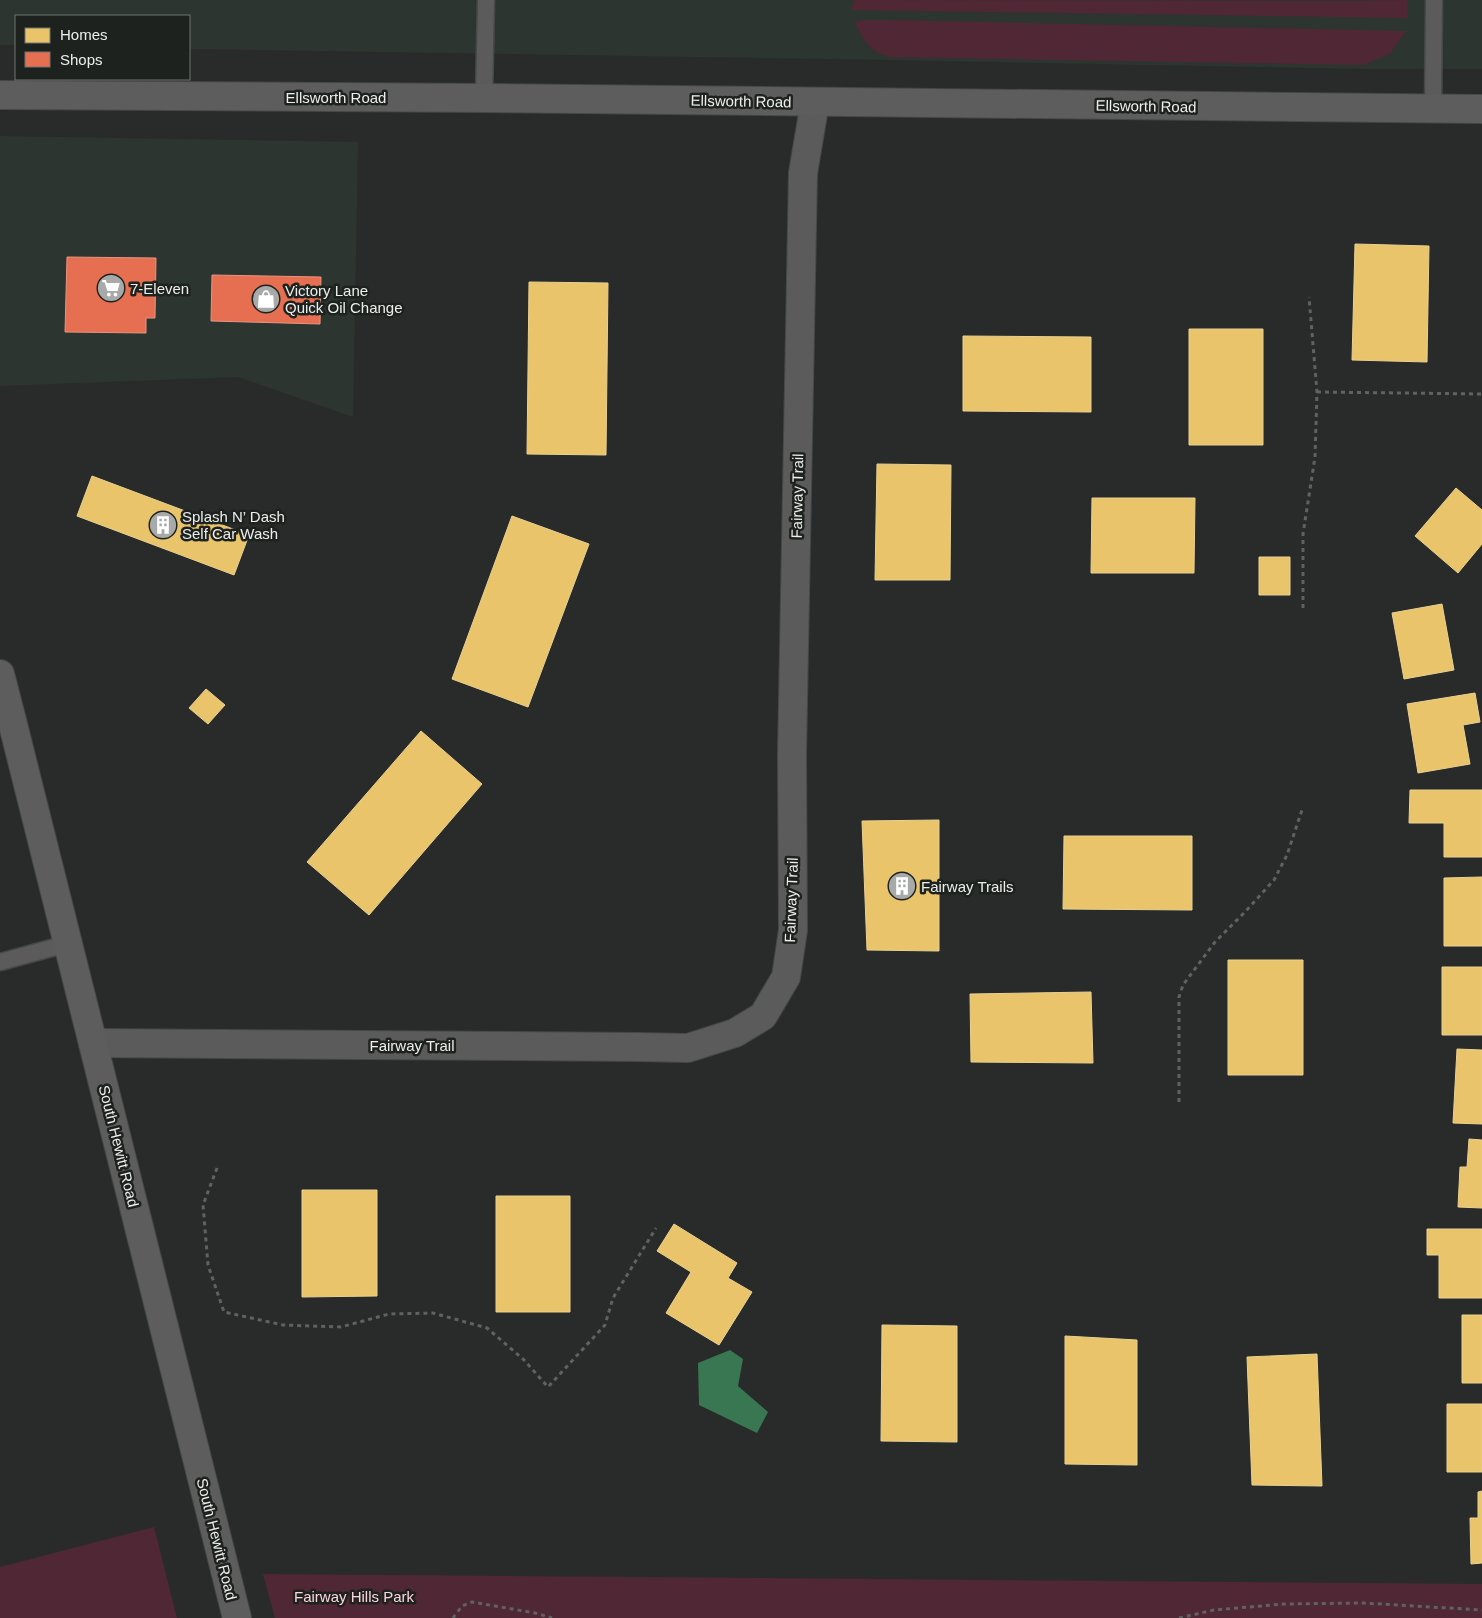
<svg xmlns="http://www.w3.org/2000/svg" width="1482" height="1618" viewBox="0 0 1482 1618" font-family="Helvetica,sans-serif">
	<style>
		.built { fill: #2d3530 }
		.green { fill: #502734 }
		.water { fill: #387752 }
		.homes { fill: #e9c46a; stroke: #ead191 }
		.shops { fill: #e76f51; stroke: #e89580 }
		.lines { fill: none; stroke-linecap: round; stroke-linejoin: round }
		.lane-casing { stroke: #454846; stroke-width: 19 }
		.street-casing { stroke: #454846; stroke-width: 30 }
		.secondary-casing { stroke: #454846; stroke-width: 30 }
		.path { stroke: #606261; stroke-width: 3; stroke-dasharray: 4 4; stroke-linecap: butt }
		.lane { stroke: #5a5b5a; stroke-width: 16 }
		.street { stroke: #5a5b5a; stroke-width: 28 }
		.secondary { stroke: #5e5d5d; stroke-width: 28 }
		.labels { text-anchor: middle; dominant-baseline: central; stroke-width: 5; stroke-linejoin: round; paint-order: stroke }
		.street-label { font-size: 15px; fill: #ebeeec; stroke: #1e221f }
		.poi-label { font-size: 15px; fill: #ebeeec; stroke: #1e221f; text-anchor: start }
		.park-label { font-size: 15px; fill: #fdd3de; stroke: #1e221f }
	</style>
	<rect width="100%" height="100%" fill="#292b2a"/>
	<path class="built" d="M0,0H1482V69H1361L890,60L189,49V16H16V45H0Z
		M0,136L358,142L353,417L238,377L0,386Z"/>
	<path class="green" d="M854,0L1337,1L1407,0V18L851,10Z
		M863,20H889L1406,31L1390,54L1363,65L889,57C868,50 864,41 855,22Z
		M154,1527L177,1618H0V1567Z
		M263,1574L1482,1584V1618H275Z"/>
	<path class="water" d="M730,1350L743,1359L738,1386L768,1412L757,1433L699,1405L698,1363Z"/>
	<path class="homes" d="M1355,244L1429,246L1427,362L1352,360Z
		M529,282L608,283L606,455L527,454Z
		M1189,329H1263V445H1189Z
		M963,336L1091,337V412L963,411Z
		M877,464L951,465L950,580H875Z
		M92,476L249,535L234,575L77,516Z
		M1456,488L1482,510V544L1458,573L1415,536Z
		M1092,498H1195L1194,573H1091Z
		M512,516L589,544L528,707L452,679Z
		M1259,557H1290V595H1259Z
		M1442,604L1454,670L1404,679L1392,613Z
		M206,689L225,705L208,724L189,708Z
		M1475,693L1480,722L1463,725L1470,764L1418,773L1407,704Z
		M421,731L482,784L369,915L307,862Z
		M1410,790H1482V857H1444V823H1409Z
		M939,820V951L867,950L862,821Z
		M1064,836H1192V910L1063,909Z
		M1482,877V946H1444V878Z
		M1228,960H1303V1075H1228Z
		M1442,967H1482V1035H1442Z
		M1091,992L1093,1063L971,1062L970,994Z
		M1457,1049L1482,1050V1124L1453,1123Z
		M1469,1139L1482,1140V1208L1458,1207L1460,1167H1467Z
		M302,1190H377V1296L302,1297Z
		M496,1196H570V1312H496Z
		M674,1224L737,1263L728,1278L752,1292L719,1345L666,1313L691,1272L657,1251Z
		M1427,1229H1482V1298H1439V1255H1427Z
		M1462,1315H1482V1383H1462Z
		M882,1325L957,1326V1442L881,1441Z
		M1065,1336L1137,1340V1465L1065,1464Z
		M1317,1354L1322,1486L1252,1485L1247,1357Z
		M1447,1404H1482V1472H1447Z
		M1482,1491V1563L1471,1564L1470,1518H1478V1492Z"/>
	<path class="shops" d="M67,257L156,258L155,318H146V333L65,332Z
		M212,275L321,277L320,324L211,321Z"/>
	<g class="lines">
		<defs>
			<path id="lane" d="M484,98L486,0
				M1433,109L1434,0
				M0,962L70,943"/>
			<path id="street" d="M93,1043L637,1047L688,1048L735,1033L763,1016L786,977L793,930L792,754L803,173L815,102"/>
			<path id="secondary" d="M0,95L484,98L1482,109
				M0,674C81,988 158,1303 237,1618"/>
		</defs>
		<use href="#lane" class="lane-casing"/>
		<use href="#street" class="street-casing"/>
		<use href="#secondary" class="secondary-casing"/>
		<path class="path" d="M1317,392L1482,394
			M1303,608V534L1315,457L1317,392L1309,297
			M1179,1102V997L1183,985L1215,942L1245,912L1274,880L1287,855L1303,807
			M217,1168L203,1205L208,1265L224,1312L283,1325L341,1327L389,1314L433,1313L487,1328L523,1359L548,1387L605,1325L613,1298L656,1228
			M453,1618L462,1606L472,1602L535,1613L552,1618
			M1179,1618L1214,1610L1284,1604L1363,1603L1482,1610"/>
		<use href="#lane" class="lane"/>
		<use href="#street" class="street"/>
		<use href="#secondary" class="secondary"/>
	</g>
	<defs>
		<symbol id="supermarket-disc" viewBox="-11 -11 22 22"><circle r="9.5" fill="#a7aaa8" stroke="#1e221f"/><path d="M-6-5.5h2.5l.6 2H6L4.5 2H-2.5L-4.4-4H-6ZM-1.5 3.2a1.3 1.3 0 1 0 .1 0ZM3 3.2a1.3 1.3 0 1 0 .1 0Z" fill="#fff"/></symbol>
		<symbol id="shop-disc" viewBox="-11 -11 22 22"><circle r="9.5" fill="#a7aaa8" stroke="#1e221f"/><path d="M-5-2.5h2.3a2.7 3.5 0 0 1 5.4 0H5L5.5 6h-11ZM-1.5-2.5h3a1.5 2.3 0 0 0-3 0Z" fill="#fff"/></symbol>
		<symbol id="building-disc" viewBox="-11 -11 22 22"><circle r="9.5" fill="#a7aaa8" stroke="#1e221f"/><path d="M-4-6H4V6H1V3H-1V6H-4ZM-2.5-4.3h1.7v1.8h-1.7ZM.8-4.3h1.7v1.8H.8ZM-2.5-1h1.7V.8h-1.7ZM.8-1h1.7V.8H.8Z" fill="#fff"/></symbol>
	</defs>
	<g fill-rule="evenodd">
		<use href="#supermarket-disc" x="95" y="272" width="32" height="32"/>
		<use href="#shop-disc" x="250" y="283" width="32" height="32"/>
		<use href="#building-disc" x="147" y="509" width="32" height="32"/>
		<use href="#building-disc" x="886" y="870" width="32" height="32"/>
	</g>
	<g class="labels">
		<g class="street-label">
			<text x="336" y="97">Ellsworth Road</text>
			<text transform="translate(741 101) rotate(1)">Ellsworth Road</text>
			<text transform="translate(1146 106) rotate(1)">Ellsworth Road</text>
			<text transform="translate(797 496) rotate(-89)">Fairway Trail</text>
			<text transform="translate(791 900) rotate(-88)">Fairway Trail</text>
			<text x="412" y="1045">Fairway Trail</text>
			<text transform="translate(119 1146) rotate(76)">South Hewitt Road</text>
			<text transform="translate(217 1539) rotate(76)">South Hewitt Road</text>
		</g>
		<g class="poi-label">
			<text x="130" y="288">7-Eleven</text>
			<text x="285" y="290">Victory Lane<tspan x="285" dy="17">Quick Oil Change</tspan></text>
			<text x="182" y="516">Splash N’ Dash<tspan x="182" dy="17">Self Car Wash</tspan></text>
			<text x="921" y="886">Fairway Trails</text>
		</g>
		<g class="park-label">
			<text x="354" y="1596">Fairway Hills Park</text>
		</g>
	</g>
	<rect x="15" y="15" width="175" height="65" fill="#1e221f" stroke="#707471"/>
	<rect x="25" y="28" width="25" height="15" fill="#e9c46a" stroke="#707471"/>
	<text x="60" y="40" font-size="15" fill="#ebeeec">Homes</text>
	<rect x="25" y="52" width="25" height="15" fill="#e76f51" stroke="#707471"/>
	<text x="60" y="65" font-size="15" fill="#ebeeec">Shops</text>
</svg>
